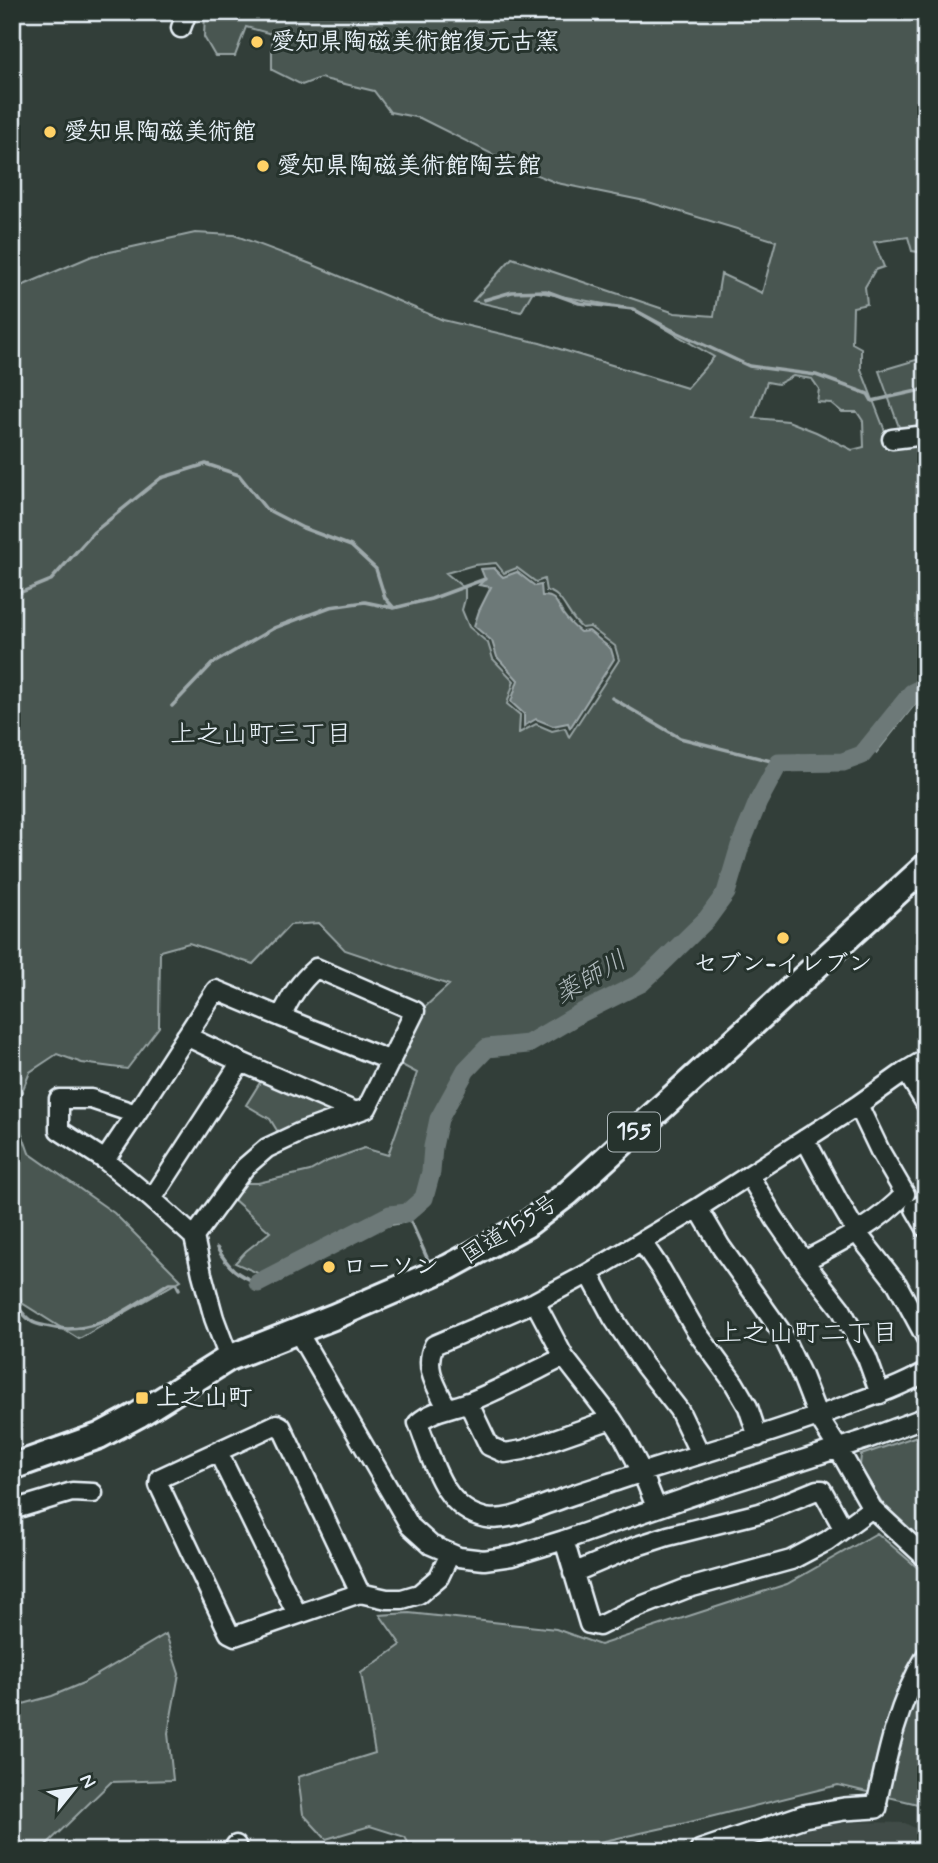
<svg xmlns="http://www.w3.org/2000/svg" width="938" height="1863" viewBox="0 0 938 1863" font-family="Mynerve,'Klee One',sans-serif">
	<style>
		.built { fill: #3f4b46 }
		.green { fill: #495651; stroke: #98a4a4; stroke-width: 2; fill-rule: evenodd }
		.water { fill: #6d7978; stroke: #9ea9ab; stroke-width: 2 }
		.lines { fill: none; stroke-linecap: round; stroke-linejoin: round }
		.stream { stroke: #9ea9ab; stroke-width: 3.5 }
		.river { stroke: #6d7978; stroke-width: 19 }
		.minor-casing { stroke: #e8f1f8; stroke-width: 23 }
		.major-casing { stroke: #e8f1f8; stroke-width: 26 }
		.highway-casing { stroke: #e8f1f8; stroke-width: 30 }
		.minor { stroke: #26332d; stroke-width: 18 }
		.major { stroke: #26332d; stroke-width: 21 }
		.highway { stroke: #26332d; stroke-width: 24 }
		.poi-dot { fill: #ffd166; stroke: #26332d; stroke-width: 2.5 }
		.labels { text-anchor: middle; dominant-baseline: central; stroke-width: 6; stroke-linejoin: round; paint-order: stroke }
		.shield { fill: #26332d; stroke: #aeb8bb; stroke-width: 2 }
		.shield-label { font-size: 23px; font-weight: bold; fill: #e8f1f8 }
		.poi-label { font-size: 24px; font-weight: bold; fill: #e8f1f8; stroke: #26332d; text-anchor: start }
		.street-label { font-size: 24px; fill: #e8f1f8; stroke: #26332d }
		.neighbourhood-label { font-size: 26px; fill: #e8f1f8; stroke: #26332d }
		.water-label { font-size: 26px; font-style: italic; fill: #b1bbbe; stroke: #26332d }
	</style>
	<rect width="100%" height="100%" fill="#323e39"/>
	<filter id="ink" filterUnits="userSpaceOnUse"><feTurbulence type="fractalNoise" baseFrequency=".0143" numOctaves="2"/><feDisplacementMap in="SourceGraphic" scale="14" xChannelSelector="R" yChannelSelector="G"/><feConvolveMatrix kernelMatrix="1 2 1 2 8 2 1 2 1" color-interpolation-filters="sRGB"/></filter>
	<g filter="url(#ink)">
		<path class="built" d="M861,1822L905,1823L926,1834V1851H741L798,1831L831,1824Z"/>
		<path class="green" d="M205,12H926V253L912,251L908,237L874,242L884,267L875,270L865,287L867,304L853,307L852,343L861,348V369L890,444L926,440V696L920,698L876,753L837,757L778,759L752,796L724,883L706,912L639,976L615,991L529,1039L486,1042L460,1069L430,1132L422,1190L407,1222L381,1227L360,1224L262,1275L235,1263L246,1251L270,1232L232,1198L242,1183H258L310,1171L328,1161L364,1148L388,1155L417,1073L400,1064L397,1058L425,1007L449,985L345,950L319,923L290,925L253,964L189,943L160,951L159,1027L127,1069L82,1063L57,1054L30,1072L14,1111L29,1153L114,1213L181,1280L79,1339L22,1303L12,1276V290L92,256L195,233L234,235L311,264L443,320L540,343L687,388L714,357L632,309L533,291L521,312L473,301L512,258L675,313L714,316L721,274L762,293L776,241L645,201L557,183L520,168L420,118L390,112L374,91L320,78L302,85L272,70V34L246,27L235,56H215L204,37ZM793,376L812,379L819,389L817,402L831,403L842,412H857L863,421L864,447L852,450L816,432L788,421L754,418L767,382L778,384ZM496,563L504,573L517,568L536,582L544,579L546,591C563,592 567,617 582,628L590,627L615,646L619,660L569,737L565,728L552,731L536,724L519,733L520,715L507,704L514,681L493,659L488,643L469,627L462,610L465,599V589L446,573L474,565Z
			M926,357V425L899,427L879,371Z
			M264,1076L336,1105V1115L281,1137L270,1119L246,1105Z
			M926,1432V1548L890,1516L860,1466L861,1455L917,1436Z
			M877,1533L926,1575V1806L838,1785L686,1823L559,1851H413L405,1837L370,1826L326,1839L303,1814L298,1777L375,1753L361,1673L401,1645L380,1615L409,1613L556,1629L600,1645L787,1584Z
			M166,1634L179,1674L168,1733L173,1780L111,1782L46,1845L43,1851H12V1707L52,1696L83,1683Z"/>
		<path class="water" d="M494,568L503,577L517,572L535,586L541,585L542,596C556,595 557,604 563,614C568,621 574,627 580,632L589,631L611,649L614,659L570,728L568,723L553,726L536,719L524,726V714L511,702L518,680L497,657L492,641L474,626L479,611L491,587L479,585L485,579L481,569Z"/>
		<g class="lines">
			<path class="stream" d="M484,300L512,292L546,291L579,303L633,309L670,329L749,366L816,375L868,394L872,401L926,389
				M12,596L51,580L94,532L161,478L206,464L239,475L266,509L303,528L351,546L376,569L385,598L394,608L431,599L485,579
				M612,698L680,738L779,763
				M172,706L212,664L274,628L330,607L365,602L394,608
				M407,1213L428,1260
				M217,1248C229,1268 237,1275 258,1283
				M13,1301C18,1307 24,1316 31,1321C35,1324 41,1325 46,1326C94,1339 130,1307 169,1283H176L179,1289"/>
			<path class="river" d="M258,1283L390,1215L407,1213L424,1198L431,1172L433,1147L439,1119L466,1070L487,1048L528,1044L579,1014L641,983L661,964L707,919L726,893L740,846L758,802L779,763L843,762L862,755L912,693L926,686"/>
			<defs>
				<path id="minor" d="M181,28L187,12
					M892,439L926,435
					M281,1017L391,1061
					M186,1036L241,1062L356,1112
					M926,1059L906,1071L926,1104
					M805,1139L837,1199L857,1233L897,1284L926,1338
					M105,1160L136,1114
					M749,1175L775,1219L809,1268L841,1309L867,1358L880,1394
					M152,1199L241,1062
					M926,1203L915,1209L926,1228
					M698,1208L721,1247L780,1330L802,1376L818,1417L838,1448L872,1508L926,1558
					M194,1237L245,1167L267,1148L301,1132L367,1108L415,1011L316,968C299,983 291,996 281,1017L216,990L136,1114L91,1099H59V1130L105,1160L152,1199L194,1237L202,1274L214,1318L229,1358
					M642,1242L661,1270L696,1331L734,1383L748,1407L758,1437
					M804,1261C840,1242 877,1224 905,1194L880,1151L858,1105
					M589,1273L613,1318L644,1365L679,1410L700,1454
					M535,1302L564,1357L612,1419L623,1436L642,1472L656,1507
					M298,1332L410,1526L431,1545L459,1557L484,1560L512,1556L564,1540L706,1491L864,1440L926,1417
					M564,1357C533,1372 501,1389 469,1402C452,1408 432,1410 418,1423C432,1458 442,1509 486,1518C509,1522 531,1509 553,1502C574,1494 597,1487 619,1480C691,1456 765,1436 837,1409C867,1398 898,1388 926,1372
					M468,1402L489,1446L505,1453L523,1450L612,1419
					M447,1408C437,1387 423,1368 434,1345L535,1302L589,1273L698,1208L858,1105L906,1071
					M218,1452L297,1614
					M12,1510L72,1492L93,1493
					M564,1540L589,1624L599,1626L631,1610L685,1589L791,1560L827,1541L872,1508
					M573,1573L634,1547L668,1536L760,1513L817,1490H822L843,1528
					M360,1593L281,1426L277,1424L160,1478L159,1485L229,1633L235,1636L360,1593L387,1599H402L419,1594L439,1577L450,1554
					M876,1807C887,1754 898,1702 926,1656
					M232,1851L236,1845"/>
				<path id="major" d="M701,1851L804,1816L844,1809L876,1807"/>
				<path id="highway" d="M12,1467L99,1436L138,1415L229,1358L333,1317L449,1267L526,1225L568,1193L926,866"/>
			</defs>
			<use href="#minor" class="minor-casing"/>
			<use href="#major" class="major-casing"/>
			<use href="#highway" class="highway-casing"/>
			<use href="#minor" class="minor"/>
			<use href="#major" class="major"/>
			<use href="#highway" class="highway"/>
		</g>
	</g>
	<g class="poi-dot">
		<circle cx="257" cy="42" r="7"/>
		<circle cx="50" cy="132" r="7"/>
		<circle cx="263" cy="166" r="7"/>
		<circle cx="783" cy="938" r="7"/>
		<circle cx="329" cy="1267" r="7"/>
		<rect x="135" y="1391" width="14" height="14" rx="3.5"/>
	</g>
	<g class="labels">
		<rect class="shield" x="608" y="1112.5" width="52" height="39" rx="5"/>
		<g class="shield-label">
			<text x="634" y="1132">155</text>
		</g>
		<g class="poi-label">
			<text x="271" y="42">愛知県陶磁美術館復元古窯</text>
			<text x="64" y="132">愛知県陶磁美術館</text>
			<text x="277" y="166">愛知県陶磁美術館陶芸館</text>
			<text x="783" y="964" text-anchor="middle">セブン-イレブン</text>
			<text x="343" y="1267">ローソン</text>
			<text x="156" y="1398">上之山町</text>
		</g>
		<g class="street-label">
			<text transform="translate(510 1230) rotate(-32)">国道155号</text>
		</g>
		<g class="neighbourhood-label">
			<text x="261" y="735">上之山町三丁目</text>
			<text x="807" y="1334">上之山町二丁目</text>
		</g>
		<g class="water-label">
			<text transform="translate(591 978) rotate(-30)">薬師川</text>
		</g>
	</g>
	<rect width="938" height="1863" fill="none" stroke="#26332d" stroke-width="42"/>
	<rect x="21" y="21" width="896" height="1821" fill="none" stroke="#e8f1f8" stroke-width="2.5" filter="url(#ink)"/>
	<g transform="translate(74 1789) rotate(60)" stroke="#26332d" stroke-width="5" paint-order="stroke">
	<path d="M0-5L12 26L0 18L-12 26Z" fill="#e8f1f8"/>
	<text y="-10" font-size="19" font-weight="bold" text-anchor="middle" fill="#e8f1f8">N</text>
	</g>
</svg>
